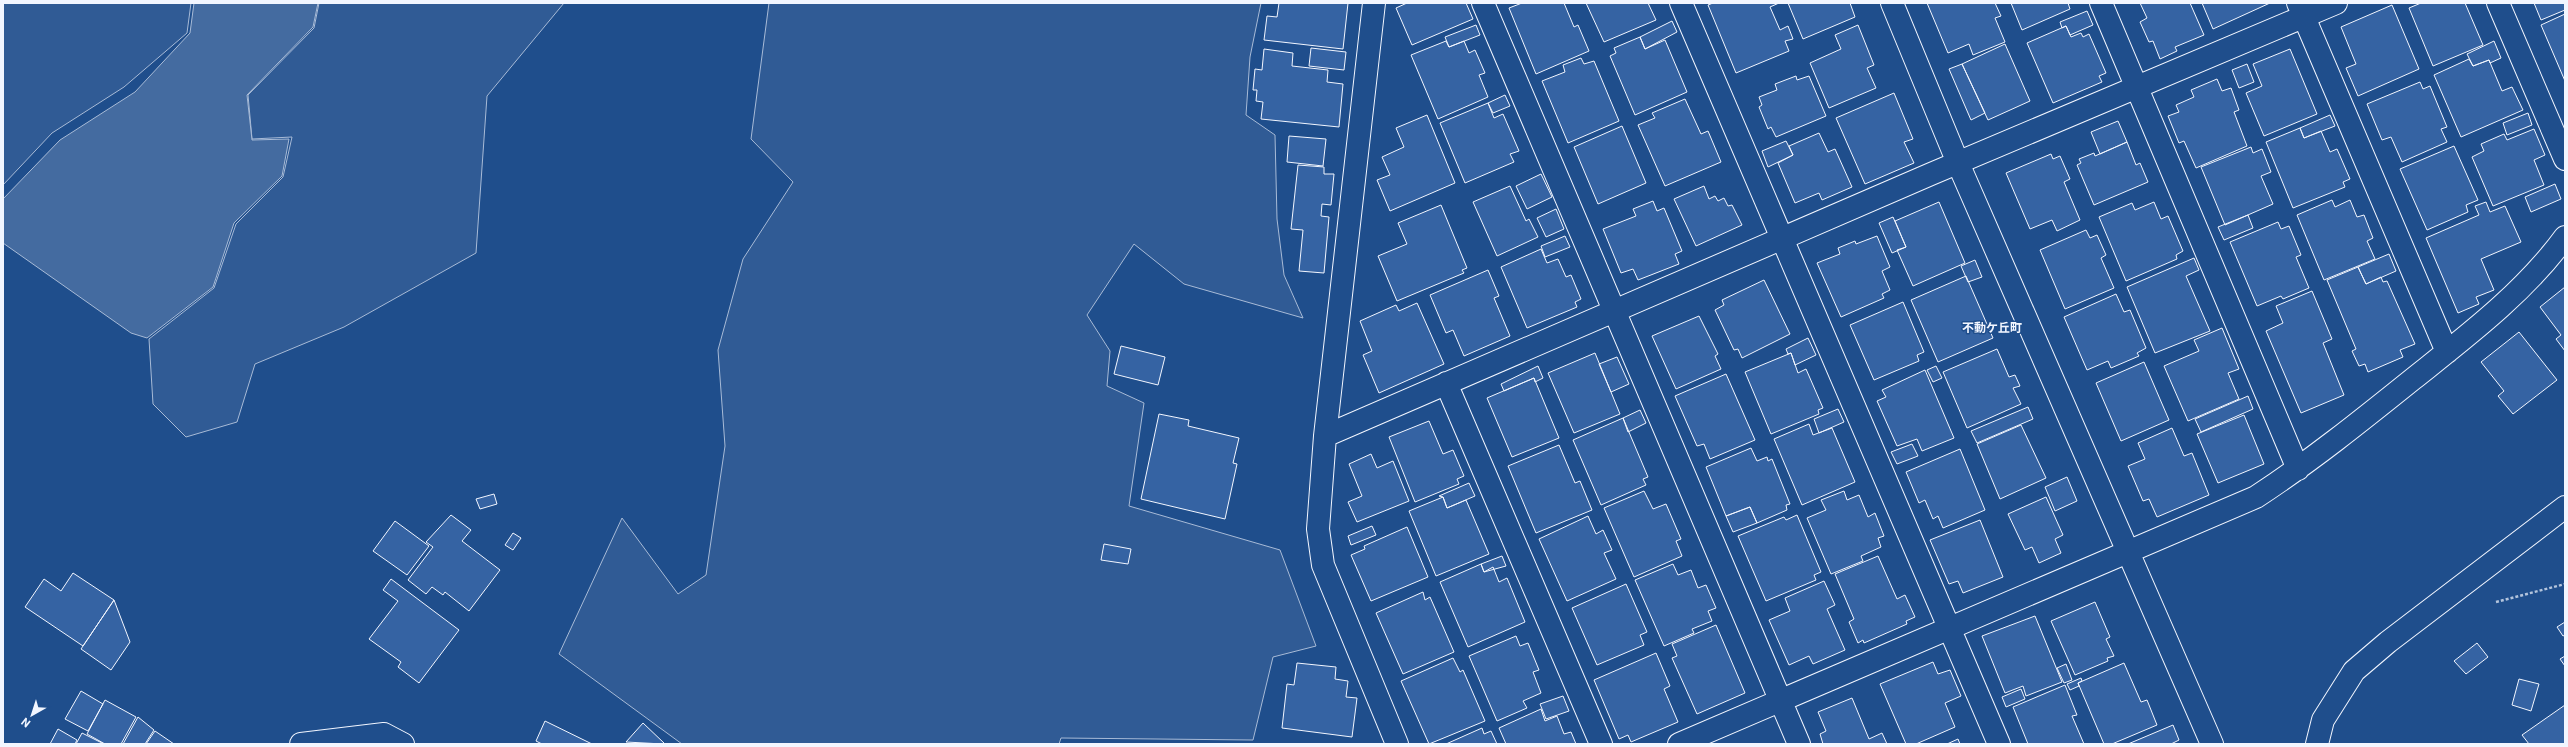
<svg xmlns="http://www.w3.org/2000/svg" width="2568" height="747" viewBox="0 0 2568 747" font-family="Roboto,'Noto Sans JP',sans-serif">
	<style>
		.built { fill: #305b95; stroke: #a8bbd7 }
		.water { fill: #446ba0; stroke: #a8bbd7 }
		.building { fill: #3563a3; stroke: #f2f6ff }
		.lines { fill: none; stroke-linecap: round; stroke-linejoin: round }
		.minor-casing { stroke: #f2f6ff; stroke-width: 24 }
		.tertiary-casing { stroke: #f2f6ff; stroke-width: 24 }
		.path { stroke: #b3c4dc; stroke-width: 2.5; stroke-dasharray: 3 2; stroke-linecap: butt }
		.minor { stroke: #1f4e8c; stroke-width: 22 }
		.tertiary { stroke: #1f4e8c; stroke-width: 22 }
		.labels { text-anchor: middle; dominant-baseline: central; stroke-width: 3; stroke-linejoin: round; paint-order: stroke }
		.neighbourhood-label { font-size: 12px; font-weight: bold; fill: #f2f6ff; stroke: #1f4e8c }
	</style>
	<rect width="100%" height="100%" fill="#1f4e8c"/>
	<path class="built" d="M3,3H191L187,33L124,87L52,133L3,185Z
		M319,3H564L487,96L476,253L344,327L255,364L237,422L186,437L153,404L149,339L214,288L236,224L283,177L292,137L252,139L248,95L314,28Z
		M769,3H1261L1250,57L1246,115L1275,135L1277,219L1284,275L1303,318L1184,284L1134,244L1087,315L1110,351L1107,386L1144,403L1129,506L1280,550L1316,646L1273,657L1253,740L1061,738L1059,744H682L559,654L622,518L678,594L706,575L725,446L718,350L743,259L793,182L751,139Z"/>
	<path class="water" d="M194,3H318L313,27L247,95L252,140L289,139L282,176L234,223L213,287L147,338L131,333L3,243V199L60,140L135,92L190,33Z"/>
	<path class="building" d="M1279,3H1348L1343,49L1264,40L1267,16L1277,17Z
		M1407,3H1466L1473,19L1412,45L1396,8Z
		M1522,3H1564L1574,27L1578,25L1589,51L1536,74L1509,8Z
		M1586,3H1648L1656,20L1604,42Z
		M1713,3H1779L1770,7L1780,30L1788,26L1793,39L1785,41L1789,51L1736,73L1708,5Z
		M1788,3H1850L1855,17L1803,39Z
		M1927,3H1995L2001,16L1995,18L2005,42L1973,55L1969,44L1948,53Z
		M2011,3H2068L2070,9L2022,30Z
		M2140,3H2190L2204,35L2175,47L2177,51L2160,59L2153,41L2149,42L2140,22L2147,18Z
		M2202,3H2270L2213,29Z
		M2421,3H2465L2483,45L2433,66L2409,8Z
		M2534,3H2565V10L2541,20Z
		M2392,5L2419,69L2358,96L2346,68L2356,64L2341,27Z
		M2087,11L2093,25L2070,35L2066,26L2062,28L2060,22Z
		M2565,14V81L2541,25Z
		M1672,21L1677,32L1645,49L1640,37Z
		M1476,25L1480,35L1449,47L1445,37Z
		M1858,25L1874,65L1867,68L1876,88L1829,108L1810,63L1841,49L1835,35Z
		M2066,26L2071,37L2081,33L2083,37L2089,34L2106,73L2099,76L2102,82L2053,103L2027,43Z
		M1640,37L1645,49L1665,40L1687,92L1635,115L1610,56L1616,53L1614,48Z
		M1446,41L1449,47L1464,41L1469,53L1475,50L1485,73L1479,75L1488,97L1438,119L1411,55Z
		M2494,41L2501,58L2490,63L2489,60L2473,66L2467,54Z
		M2005,44L2030,101L1988,120L1962,64Z
		M1311,48L1346,52L1344,70L1309,66Z
		M1264,49L1293,53L1292,66L1328,70L1327,82L1343,84L1339,127L1261,119L1263,102L1256,101L1257,90H1253L1255,69L1262,70Z
		M2290,49L2317,114L2264,136L2246,93L2262,86L2253,64Z
		M1581,58L1584,64L1594,61L1619,121L1568,143L1542,81L1565,72L1563,65Z
		M2469,59L2473,66L2489,60L2502,91L2512,87L2523,110L2461,137L2434,75Z
		M1962,64L1985,113L1971,120L1949,69Z
		M2247,64L2254,82L2239,88L2232,70Z
		M1796,76L1797,80L1809,76L1826,116L1776,137L1771,127L1768,129L1759,107L1762,105L1759,97L1777,90L1775,84Z
		M2217,79L2222,91L2231,88L2239,110L2234,112L2247,146L2196,168L2184,141L2179,143L2168,116L2179,112L2176,105L2194,97L2191,90Z
		M2420,82L2423,89L2430,86L2447,127L2441,129L2447,142L2402,162L2391,137L2382,140L2367,104Z
		M1894,93L1913,139L1904,142L1914,163L1865,184L1836,118Z
		M1505,95L1510,106L1493,113L1488,103Z
		M1685,99L1701,134L1708,131L1721,162L1665,186L1638,125L1655,118L1652,113Z
		M1488,103L1494,118L1503,114L1519,151L1510,154L1514,162L1465,183L1440,123Z
		M2528,113L2532,125L2507,135L2503,123Z
		M1427,115L1455,183L1390,211L1377,180L1390,175L1382,157L1404,147L1396,128Z
		M2330,115L2335,126L2304,138L2300,128Z
		M2118,121L2127,142L2100,154L2091,132Z
		M1622,126L1646,183L1598,204L1574,147Z
		M2300,128L2304,138L2321,131L2330,152L2337,149L2350,179L2343,182L2345,187L2293,208L2266,142Z
		M2534,129L2545,155L2534,160L2544,185L2493,206L2472,157L2484,151L2481,144L2504,134L2507,140Z
		M1819,133L1828,152L1835,149L1852,187L1822,200L1819,193L1795,203L1778,163L1793,155L1789,146Z
		M1289,136L1326,139L1323,166L1287,162Z
		M1786,141L1793,155L1768,167L1762,151Z
		M2127,142L2136,165L2140,163L2148,182L2094,205L2077,165L2081,163L2079,159L2094,153L2095,156Z
		M2454,146L2478,200L2466,205L2468,212L2427,230L2400,169Z
		M2251,147L2253,153L2262,149L2271,172L2261,176L2273,204L2225,225L2201,167Z
		M2051,154L2053,159L2060,156L2070,179L2064,182L2080,220L2057,231L2052,220L2030,229L2006,173Z
		M1298,165L1324,167V174H1334L1331,205L1322,204L1321,216L1329,217L1324,273L1299,271L1303,230L1291,229Z
		M1541,174L1552,197L1527,209L1516,186Z
		M2555,184L2561,199L2531,212L2525,197Z
		M1510,186L1526,221L1529,219L1538,237L1497,256L1473,202Z
		M1704,186L1709,199L1715,196L1718,201L1724,198L1728,206L1732,205L1742,225L1696,246L1674,199Z
		M2332,200L2335,207L2350,200L2357,217L2364,215L2373,238L2367,241L2375,259L2324,280L2297,215Z
		M1653,201L1657,211L1664,208L1682,251L1675,254L1679,264L1638,280L1633,269L1621,273L1603,229L1636,216L1633,209Z
		M1939,202L1965,263L1913,286L1897,250L1906,247L1895,221Z
		M2154,202L2161,219L2168,216L2183,251L2176,255L2177,259L2126,281L2099,217L2132,203L2135,210Z
		M2486,202L2490,212L2505,206L2521,242L2481,259L2494,290L2476,297L2479,304L2458,313L2426,238L2479,215L2475,206Z
		M1441,205L1467,268L1462,270L1464,273L1397,301L1378,256L1407,244L1398,223Z
		M1556,209L1564,229L1546,237L1537,218Z
		M2248,215L2253,228L2224,240L2218,227Z
		M1893,217L1906,247L1892,253L1879,223Z
		M2278,222L2281,229L2289,226L2301,255L2296,257L2309,288L2283,299L2281,296L2257,306L2230,242Z
		M2086,230L2090,238L2097,235L2106,255L2101,258L2114,288L2065,309L2040,250Z
		M1565,236L1570,247L1545,257L1541,246Z
		M1877,236L1890,267L1882,271L1890,290L1882,294L1884,298L1841,317L1817,263L1840,254L1838,248L1855,241L1856,244Z
		M1541,249L1547,263L1558,259L1566,277L1571,275L1581,299L1575,302L1577,307L1527,328L1501,267Z
		M2389,254L2396,271L2366,284L2358,267Z
		M2194,258L2199,270L2186,276L2210,331L2155,353L2127,287Z
		M1975,260L1982,277L1968,282L1961,266Z
		M2358,267L2366,284L2381,277L2383,282L2387,281L2415,344L2400,350L2403,357L2368,372L2365,364L2359,366L2352,351L2356,349L2327,280Z
		M1488,270L1499,296L1494,298L1510,336L1464,356L1453,330L1446,333L1430,295Z
		M1966,276L1993,338L1938,362L1911,300Z
		M1764,280L1790,334L1742,358L1738,349L1734,350L1715,310L1724,305L1722,300Z
		M2565,287V351L2556,339L2561,335L2540,307Z
		M2312,291L2332,339L2323,343L2344,395L2301,413L2266,331L2283,323L2276,306Z
		M2116,294L2124,312L2130,310L2146,348L2137,353L2139,356L2111,368L2108,361L2087,370L2064,317Z
		M1903,302L1924,352L1917,355L1919,361L1874,380L1850,325Z
		M1417,303L1444,364L1379,393L1363,355L1372,351L1360,321L1396,305L1399,311Z
		M1699,316L1718,354L1715,356L1721,369L1676,389L1652,336Z
		M2222,328L2239,369L2228,373L2239,399L2188,421L2164,366L2199,351L2194,340Z
		M2519,332L2557,380L2513,414L2498,396L2504,391L2481,362Z
		M1808,338L1816,355L1795,365L1791,353L1788,354L1786,349Z
		M1121,346L1165,357L1158,385L1114,374Z
		M1997,349L2009,377L2015,375L2020,386L2013,388L2021,404L1967,428L1943,372Z
		M1595,353L1620,414L1574,433L1548,373Z
		M1791,353L1798,373L1806,369L1823,408L1818,410L1819,414L1771,434L1745,372Z
		M1617,357L1629,384L1611,392L1599,364Z
		M2144,362L2169,420L2121,441L2096,383Z
		M1538,366L1543,378L1535,382L1534,378L1504,391L1501,384Z
		M1936,366L1942,378L1933,382L1927,370Z
		M1925,370L1954,438L1922,451L1917,439L1897,446L1877,401L1886,397L1882,390Z
		M1726,374L1755,440L1710,459L1704,444L1697,446L1675,396Z
		M1534,378L1559,438L1512,457L1487,398Z
		M2248,396L2253,409L2201,432L2195,419Z
		M2028,407L2033,419L1977,443L1971,431Z
		M1838,409L1844,422L1819,433L1814,419Z
		M1640,410L1646,423L1628,432L1623,418Z
		M1159,414L1189,420L1188,426L1239,438L1233,463L1237,464L1225,519L1141,499Z
		M2244,415L2264,464L2218,483L2197,434Z
		M1623,418L1648,477L1643,479L1646,485L1601,505L1573,440Z
		M1429,421L1443,454L1453,450L1464,476L1457,479L1459,484L1415,502L1389,437Z
		M1809,424L1813,435L1832,428L1855,482L1802,505L1774,439Z
		M2021,425L2046,478L2000,499L1977,444Z
		M2172,428L2184,456L2192,453L2209,495L2157,517L2149,499L2143,501L2128,466L2145,459L2138,443Z
		M1912,444L1918,456L1897,464L1891,452Z
		M1559,445L1575,483L1580,481L1592,510L1536,533L1508,466Z
		M1751,448L1757,461L1767,457L1768,461L1772,459L1790,504L1786,505L1787,510L1757,523L1750,507L1726,516L1706,467Z
		M1960,449L1985,510L1943,528L1938,516L1933,519L1925,500L1919,503L1906,472Z
		M1371,454L1377,468L1393,461L1409,501L1357,522L1348,502L1362,496L1349,464Z
		M2067,477L2077,501L2055,511L2045,487Z
		M1469,483L1475,496L1447,508L1443,497L1439,496Z
		M1644,491L1653,509L1666,504L1681,539L1676,541L1682,556L1634,577L1604,508Z
		M1844,491L1847,500L1859,495L1868,517L1875,513L1884,536L1878,538L1881,547L1861,556L1863,561L1831,574L1807,518L1826,510L1821,500Z
		M494,494L497,504L480,509L476,499Z
		M1443,497L1447,508L1466,500L1489,554L1436,576L1409,511Z
		M2046,497L2063,535L2055,539L2061,553L2039,563L2032,547L2025,550L2008,514Z
		M1750,507L1757,523L1733,532L1726,516Z
		M451,515L471,530L462,541L500,570L469,611L445,592L443,595L432,587L426,594L408,580L433,547L426,542Z
		M1797,515L1821,572L1814,575L1816,580L1766,601L1738,536L1784,517L1786,520Z
		M1588,516L1596,534L1603,530L1612,550L1604,553L1616,579L1567,601L1539,539Z
		M1980,520L2003,577L1963,593L1958,581L1949,584L1930,540Z
		M395,521L429,546L407,575L373,551Z
		M1372,526L1376,535L1351,545L1348,536Z
		M1407,527L1428,577L1371,601L1351,555L1365,549L1364,546Z
		M513,533L521,538L513,550L505,545Z
		M1104,544L1131,549L1128,564L1101,560Z
		M1502,556L1506,566L1484,572L1481,564Z
		M1878,556L1897,599L1905,595L1915,617L1906,621L1907,624L1864,643L1863,640L1858,643L1849,622L1854,619L1835,574Z
		M1481,564L1484,572L1493,567L1499,582L1507,578L1525,622L1468,647L1440,582Z
		M1673,564L1678,575L1691,570L1698,588L1706,585L1716,608L1708,611L1712,621L1692,629L1694,633L1664,646L1635,580Z
		M73,573L114,600L83,646L25,607L44,579L61,591Z
		M391,579L459,630L419,683L398,667L401,662L369,639L398,601L383,590Z
		M1824,581L1835,605L1827,609L1845,650L1813,664L1809,656L1789,665L1769,620L1790,611L1785,598Z
		M1626,584L1647,632L1640,635L1644,645L1597,665L1572,608Z
		M1423,592L1425,600L1430,597L1454,652L1403,674L1376,613Z
		M114,600L130,642L111,670L81,649Z
		M2095,602L2110,637L2106,639L2114,656L2107,658L2108,661L2075,675L2051,621Z
		M2035,616L2062,682L2026,696L2023,686L2005,693L1982,636Z
		M2565,622V635L2563,636L2557,627Z
		M1716,625L1745,693L1697,714L1672,658L1677,656L1672,644Z
		M1516,636L1520,646L1528,643L1539,670L1533,672L1541,693L1523,701L1527,708L1497,721L1469,656Z
		M2477,643L2488,657L2466,674L2454,661Z
		M1656,653L1670,686L1664,689L1678,722L1631,742L1628,735L1619,739L1594,680Z
		M2565,656V666L2560,659Z
		M1453,658L1460,672L1463,670L1485,721L1429,744L1401,681Z
		M1933,662L1938,674L1950,670L1961,696L1945,703L1955,727L1916,744H1906L1880,684Z
		M1297,663L1336,667L1335,679L1348,681L1346,697L1357,698L1352,737L1282,728L1287,684L1294,685Z
		M2124,663L2141,702L2147,700L2157,725L2112,744H2104L2078,683Z
		M2066,664L2072,680L2064,683L2057,668Z
		M2081,678L2082,681L2078,683L2079,686L2070,690L2067,684Z
		M2519,679L2539,684L2531,711L2512,705Z
		M2065,685L2077,715L2072,716L2084,744H2028L2013,707Z
		M2021,689L2025,699L2006,707L2002,697Z
		M81,691L103,704L88,731L65,719Z
		M1563,696L1569,711L1546,719L1540,704Z
		M1852,698L1869,739L1882,733L1887,744H1823L1820,734L1826,731L1818,712Z
		M105,700L136,717L121,744H105L87,734Z
		M2565,705V744H2529L2522,735Z
		M1541,709L1545,721L1557,716L1564,734L1571,732L1576,744H1506L1499,728Z
		M138,717L154,730L145,744H123Z
		M545,721L592,744H542L536,741Z
		M643,723L664,743L663,744L626,742Z
		M2173,725L2179,740L2171,744H2128Z
		M1482,728L1484,734L1491,731L1497,744H1446Z
		M58,729L77,740L75,744H50Z
		M155,731L174,744H146Z
		M82,733L104,744H76Z
		M1958,739L1960,744H1947Z"/>
	<g class="lines">
		<defs>
			<path id="minor" d="M1374,3L1325,436L1318,529L1323,565L1397,744
				M1483,3L1799,744
				M1681,3L1999,744
				M1892,3L1958,163L2212,744
				M2101,3L2298,469
				M2298,3L2447,352
				M2498,3L2565,159
				M1446,383L1601,744
				M1325,436L1931,174L2336,3
				M301,744L384,734L403,744
				M1679,744L2256,497C2311,461 2362,420 2413,379C2467,336 2524,293 2565,237"/>
			<path id="tertiary" d="M2317,744L2323,720L2354,671L2388,642L2565,507"/>
		</defs>
		<use href="#minor" class="minor-casing"/>
		<use href="#tertiary" class="tertiary-casing"/>
		<path class="path" d="M2496,602L2565,584"/>
		<use href="#minor" class="minor"/>
		<use href="#tertiary" class="tertiary"/>
	</g>
	<g class="labels">
		<g class="neighbourhood-label">
			<text x="1992" y="328">不動ケ丘町</text>
		</g>
	</g>
	<rect width="2568" height="747" fill="none" stroke="#f2f6ff" stroke-width="8"/>
	<g transform="translate(32 715) rotate(219)" stroke="#1f4e8c" stroke-width="3" paint-order="stroke">
	<path d="M0-3L7 15L0 10L-7 15Z" fill="#f2f6ff"/>
	<text y="-6" font-size="11" font-weight="bold" text-anchor="middle" fill="#f2f6ff">N</text>
	</g>
</svg>
